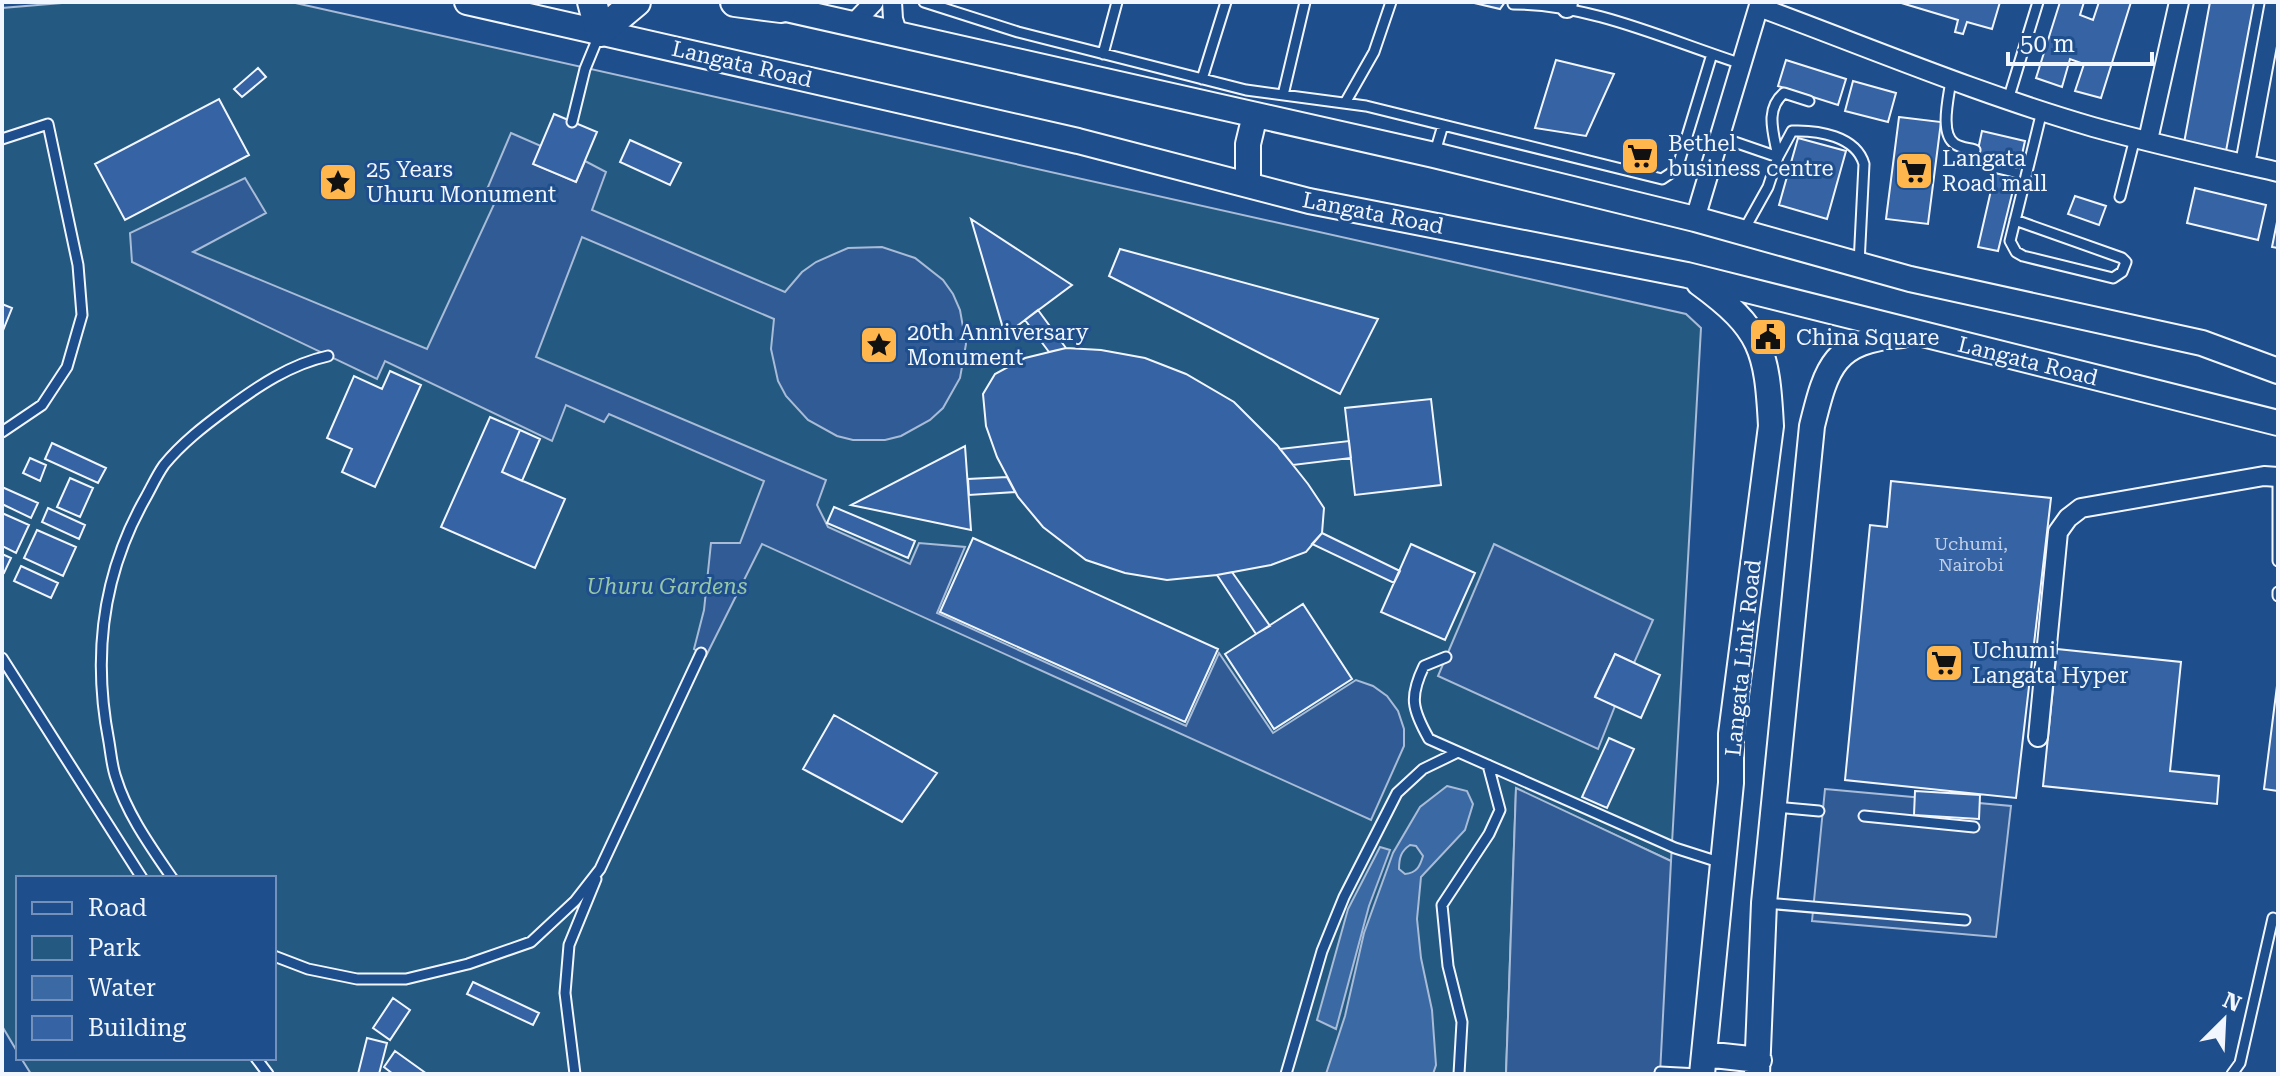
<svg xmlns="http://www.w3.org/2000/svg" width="2280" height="1076" viewBox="0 0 2280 1076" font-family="'Roboto Serif',serif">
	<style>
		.green { fill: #245a82; stroke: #a8bbd7; stroke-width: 2 }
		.parking { fill: #305b95; stroke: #a8bbd7; stroke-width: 2 }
		.water { fill: #3b69a3; stroke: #a8bbd7; stroke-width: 2; fill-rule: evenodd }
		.building { fill: #3563a3; stroke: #f2f6ff; stroke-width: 2 }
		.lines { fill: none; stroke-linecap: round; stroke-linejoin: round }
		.lane-casing { stroke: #f2f6ff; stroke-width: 13 }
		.street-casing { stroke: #f2f6ff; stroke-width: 22 }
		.secondary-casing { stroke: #f2f6ff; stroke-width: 28 }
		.primary-casing { stroke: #f2f6ff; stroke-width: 32 }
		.lane { stroke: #1f4e8c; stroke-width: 9 }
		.street { stroke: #1f4e8c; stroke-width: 18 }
		.secondary { stroke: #1f4e8c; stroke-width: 24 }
		.primary { stroke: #1f4e8c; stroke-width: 28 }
		.labels { text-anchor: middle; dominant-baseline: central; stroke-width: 6; stroke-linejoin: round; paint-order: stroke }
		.number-label { font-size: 18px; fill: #c3d1e8 }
		.street-label { font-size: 22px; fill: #f2f6ff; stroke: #1f4e8c }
		.poi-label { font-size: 22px; fill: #f2f6ff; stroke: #1f4e8c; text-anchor: start }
		.park-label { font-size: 22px; font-style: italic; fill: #97c8a6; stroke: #1f4e8c }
	</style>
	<rect width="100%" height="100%" fill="#1f4e8c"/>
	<path class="green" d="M74,2H291L1686,314L1701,328L1671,861L1516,789L1506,1074H31L21,1058H274V878H18V1053L2,1026V8Z"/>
	<path class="parking" d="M511,133L541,146L534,164L576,182L585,161L606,172L592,210L785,292L802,272L816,262L848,248L882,247L915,258L943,280L953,294L960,310L966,344L960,378L943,408L930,420L901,436L885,440H853L837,436L808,420L786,396L778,381L771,349L774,319L582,237L536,357L826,480L817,505L828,527L910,564L919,543L965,547L937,613L1186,726L1219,653L1273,733L1356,680L1373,686L1387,696L1398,711L1404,729V746L1371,820L762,544L706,656L694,649L704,610L711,543H740L764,481L609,414L604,422L566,405L552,441L385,361L377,379L132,262L130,233L245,178L266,213L193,252L427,349L496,200L485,194Z
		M1494,544L1653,620L1634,663L1615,654L1595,696L1615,706L1598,749L1438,676Z
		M1516,788L1671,861L1660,1074H1506Z
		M1825,789L2011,806L1996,937L1812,921Z"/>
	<path class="water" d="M1447,786L1467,791L1473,804L1465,830L1421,877L1417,919L1421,958L1432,1010L1436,1065L1433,1074H1326L1345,1016L1364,933L1393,853L1420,807ZM1410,845L1416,846L1423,856C1420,866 1417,873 1405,874L1399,869C1399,858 1401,851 1410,845Z
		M1380,847L1390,850L1369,906L1336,1029L1317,1020L1348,909Z"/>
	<path class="building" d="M1470,2H1505L1500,9Z
		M1898,2H2000L1992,29L1967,22L1963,34L1955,32L1958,20Z
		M2060,2H2084L2080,15L2093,20L2099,2H2131L2101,98L2075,91L2084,64L2070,59L2062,87L2036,78Z
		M2210,2H2254L2226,151L2184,143Z
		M1556,60L1614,74L1586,136L1535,128Z
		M1786,60L1846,79L1838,105L1778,86Z
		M258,68L266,77L242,97L234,89Z
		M1853,81L1896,93L1888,122L1845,111Z
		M219,99L249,155L125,220L95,164Z
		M554,114L597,132L576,182L533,164Z
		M1899,117L1941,122L1928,224L1886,219Z
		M1982,131L2025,141L2019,168L1976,159Z
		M1798,138L1846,151L1827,219L1779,205Z
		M630,140L681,163L670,185L620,162Z
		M1995,173L2016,178L1998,251L1978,247Z
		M2195,188L2266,205L2258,240L2187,223Z
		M2075,196L2106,206L2099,225L2068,214Z
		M2278,217V248L2272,247Z
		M971,219L1072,285L1005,335Z
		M1120,249L1378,319L1340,394L1109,276Z
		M2,304L12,308L2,333Z
		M1038,310L1066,348L1049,352L1025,320Z
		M1066,348L1101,350L1145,358L1186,374L1234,402L1277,445L1308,484L1324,508L1322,533L1306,552L1271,565L1217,575L1167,580L1125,573L1086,560L1043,527L1018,497L997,457L986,426L983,394L995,374L1025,358Z
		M390,371L421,385L375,487L342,472L352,449L327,438L354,376L382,389Z
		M1431,399L1441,485L1355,495L1345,408Z
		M490,417L520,430L502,472L565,499L535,568L441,527Z
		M520,430L540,439L522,481L502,472Z
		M1349,441L1351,458L1293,465L1280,449Z
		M52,443L106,468L98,483L45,459Z
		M965,446L971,530L851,505Z
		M30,458L46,465L40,481L23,473Z
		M1007,477L1015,492L969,495L968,479Z
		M70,478L93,488L80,517L57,507Z
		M1891,481L2051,498L2016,798L1845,780L1870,525L1887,527Z
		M2,487L38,503L31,518L2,504Z
		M834,507L915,541L908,558L827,523Z
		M48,508L85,525L79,539L42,522Z
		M2,513L29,525L16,553L2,546Z
		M37,530L76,547L63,576L24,558Z
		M1322,533L1400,571L1394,583L1312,544Z
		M973,538L1218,649L1185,722L940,612Z
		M1411,544L1475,573L1445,640L1381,612Z
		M2,554L11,558L4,573L2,572Z
		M21,566L58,583L51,598L14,581Z
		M1232,572L1270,626L1256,634L1217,575Z
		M1303,604L1352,679L1274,729L1225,654Z
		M2057,649L2181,662L2170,771L2219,776L2217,804L2043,786Z
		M1615,654L1660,675L1641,718L1595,697Z
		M2278,678V791L2264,789Z
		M834,715L937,773L902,822L803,769Z
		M1609,738L1634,749L1607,808L1582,797Z
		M1915,791L1980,795L1979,819L1914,815Z
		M473,982L539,1013L533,1025L467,994Z
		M393,998L410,1010L390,1040L373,1028Z
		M367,1038L387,1043L379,1074H358Z
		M395,1051L427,1074H393L384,1067Z"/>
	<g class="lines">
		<defs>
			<path id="lane" d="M924,2L1018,32L1246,90L1366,106L1662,179L1677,169L1712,54
				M1513,4C1592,4 1667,40 1742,64
				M1103,54L1117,2
				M1202,79L1226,2
				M1951,80C1949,96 1939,134 1955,144C1961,148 1968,148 1975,150
				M1283,95L1305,2
				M2008,100L2038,2
				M1345,103L1374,52L1391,2
				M572,122L585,69L599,35
				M1720,137L1778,157
				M1435,152L1443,125
				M1778,157C1774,134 1764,110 1784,93L1809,101
				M2120,197L2135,138
				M2015,220L2122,258L2126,262L2122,272L2113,278L2023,256L2016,252L2010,241L2042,111
				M1744,230L1768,187L1778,157L1792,131C1818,130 1856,136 1864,164L1859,264
				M2,432L42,405L67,367L82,315L78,265L48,124L2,139
				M2278,485V561
				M2278,592V596
				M1446,657L1424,666C1409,697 1412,709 1429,739L1675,848L1722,863
				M2,658L142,878
				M1776,807L1819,811
				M1864,816L1974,827
				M172,878C151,847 127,814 116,778C112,767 111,754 109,742C92,655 102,574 146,497C152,486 157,475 164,465C182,443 204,426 227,409C258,386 291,364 328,356
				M1765,903L1965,920
				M274,956L308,969L357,979H406L468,964L531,942L575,901L600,869L701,653
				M256,1058L268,1074
				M1660,1072L1699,1074
				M575,1074L565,993L569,945L596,879
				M1286,1074L1322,951L1344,897L1397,793L1423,769L1458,752
				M1459,1074L1462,1022L1448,966L1442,905L1489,834L1500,810L1488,765
				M2232,1074L2240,1063L2273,918"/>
			<path id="street" d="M892,2L893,19L898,35
				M1759,7C1870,48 1979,94 2093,127C2154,144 2217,158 2278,172
				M1567,8L1568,2
				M852,25L874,2
				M2148,140L2179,2
				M2245,164L2275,2
				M1695,219L1760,2
				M2038,737L2058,532L2068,518L2081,508L2264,476L2278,477"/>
			<path id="secondary" d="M467,2L1078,141L1309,201L1687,275L2278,423
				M764,4L1434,155L1695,219L1910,279L2202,343L2278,371
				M1248,185V144L1255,115
				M1699,283C1762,329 1767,350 1771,426L1731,734V783L1702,1074
				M1704,1054L1759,1060
				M1757,1074L1764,903L1812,426C1827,365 1834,341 1902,335"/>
			<path id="primary" d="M592,2L600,32L636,2
				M735,2L781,8"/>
		</defs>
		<use href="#lane" class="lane-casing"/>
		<use href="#street" class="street-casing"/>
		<use href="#secondary" class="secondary-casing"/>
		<use href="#primary" class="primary-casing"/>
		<use href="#lane" class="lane"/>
		<use href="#street" class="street"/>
		<use href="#secondary" class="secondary"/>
		<use href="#primary" class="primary"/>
	</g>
	<defs>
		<symbol id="supermarket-square" viewBox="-11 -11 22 22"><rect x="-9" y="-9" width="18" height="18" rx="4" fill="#ffb74d" stroke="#1f4e8c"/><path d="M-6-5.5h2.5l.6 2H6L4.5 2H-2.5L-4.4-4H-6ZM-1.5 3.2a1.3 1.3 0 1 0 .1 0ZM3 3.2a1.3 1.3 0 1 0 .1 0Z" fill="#111"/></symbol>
		<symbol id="sight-square" viewBox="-11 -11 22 22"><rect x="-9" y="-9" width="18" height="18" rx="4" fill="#ffb74d" stroke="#1f4e8c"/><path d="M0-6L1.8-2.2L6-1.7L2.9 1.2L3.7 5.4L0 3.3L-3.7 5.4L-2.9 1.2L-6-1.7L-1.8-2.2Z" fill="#111"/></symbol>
		<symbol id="civic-square" viewBox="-11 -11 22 22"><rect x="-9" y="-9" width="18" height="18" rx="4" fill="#ffb74d" stroke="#1f4e8c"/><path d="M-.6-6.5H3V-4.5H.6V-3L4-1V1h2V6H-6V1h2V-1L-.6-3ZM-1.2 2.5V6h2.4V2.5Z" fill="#111"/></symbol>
	</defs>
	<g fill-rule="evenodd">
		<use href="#supermarket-square" x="1618" y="134" width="44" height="44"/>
		<use href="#supermarket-square" x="1892" y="149" width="44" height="44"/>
		<use href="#sight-square" x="316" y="160" width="44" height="44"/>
		<use href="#civic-square" x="1746" y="315" width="44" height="44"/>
		<use href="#sight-square" x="857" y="323" width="44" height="44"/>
		<use href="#supermarket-square" x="1922" y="641" width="44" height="44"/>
	</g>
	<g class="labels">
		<g class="number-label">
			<text x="1971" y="543">Uchumi,<tspan x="1971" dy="21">Nairobi</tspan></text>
		</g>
		<g class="street-label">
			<text transform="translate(742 64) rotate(13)">Langata Road</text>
			<text transform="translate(1373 213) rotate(11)">Langata Road</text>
			<text transform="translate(2028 361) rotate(14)">Langata Road</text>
			<text transform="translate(1743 658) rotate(-84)">Langata Link Road</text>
		</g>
		<g class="poi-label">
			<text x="1668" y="143">Bethel<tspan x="1668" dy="25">business centre</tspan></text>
			<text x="1942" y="158">Langata<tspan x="1942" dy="25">Road mall</tspan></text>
			<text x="366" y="169">25 Years<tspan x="366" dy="25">Uhuru Monument</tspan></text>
			<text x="907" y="332">20th Anniversary<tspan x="907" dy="25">Monument</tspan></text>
			<text x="1796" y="337">China Square</text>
			<text x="1972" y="650">Uchumi<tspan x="1972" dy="25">Langata Hyper</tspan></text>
		</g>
		<g class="park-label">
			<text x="667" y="586">Uhuru Gardens</text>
		</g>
	</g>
	<rect width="2280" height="1076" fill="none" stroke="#f2f6ff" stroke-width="8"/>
	<rect x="16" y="876" width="260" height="184" fill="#1f4e8c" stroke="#7391ba" stroke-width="2"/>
	<rect x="32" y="902" width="40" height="12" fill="#1f4e8c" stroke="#7391ba" stroke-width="2"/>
	<text x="88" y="916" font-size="24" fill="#f2f6ff">Road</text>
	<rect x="32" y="936" width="40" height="24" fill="#245a82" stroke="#7391ba" stroke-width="2"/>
	<text x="88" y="956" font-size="24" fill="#f2f6ff">Park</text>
	<rect x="32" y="976" width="40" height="24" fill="#3b69a3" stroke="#7391ba" stroke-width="2"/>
	<text x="88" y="996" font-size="24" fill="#f2f6ff">Water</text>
	<rect x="32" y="1016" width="40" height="24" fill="#3563a3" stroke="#7391ba" stroke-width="2"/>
	<text x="88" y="1036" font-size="24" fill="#f2f6ff">Building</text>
	<g transform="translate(2224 1020) rotate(24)" stroke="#1f4e8c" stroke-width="6" paint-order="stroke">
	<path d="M0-6L14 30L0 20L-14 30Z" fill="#f2f6ff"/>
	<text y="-12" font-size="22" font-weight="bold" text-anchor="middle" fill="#f2f6ff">N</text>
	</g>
	<path d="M2008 52v12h144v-12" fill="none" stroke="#f2f6ff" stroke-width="4"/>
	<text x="2020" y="52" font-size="24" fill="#f2f6ff" stroke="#1f4e8c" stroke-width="6" paint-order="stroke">50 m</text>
</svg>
